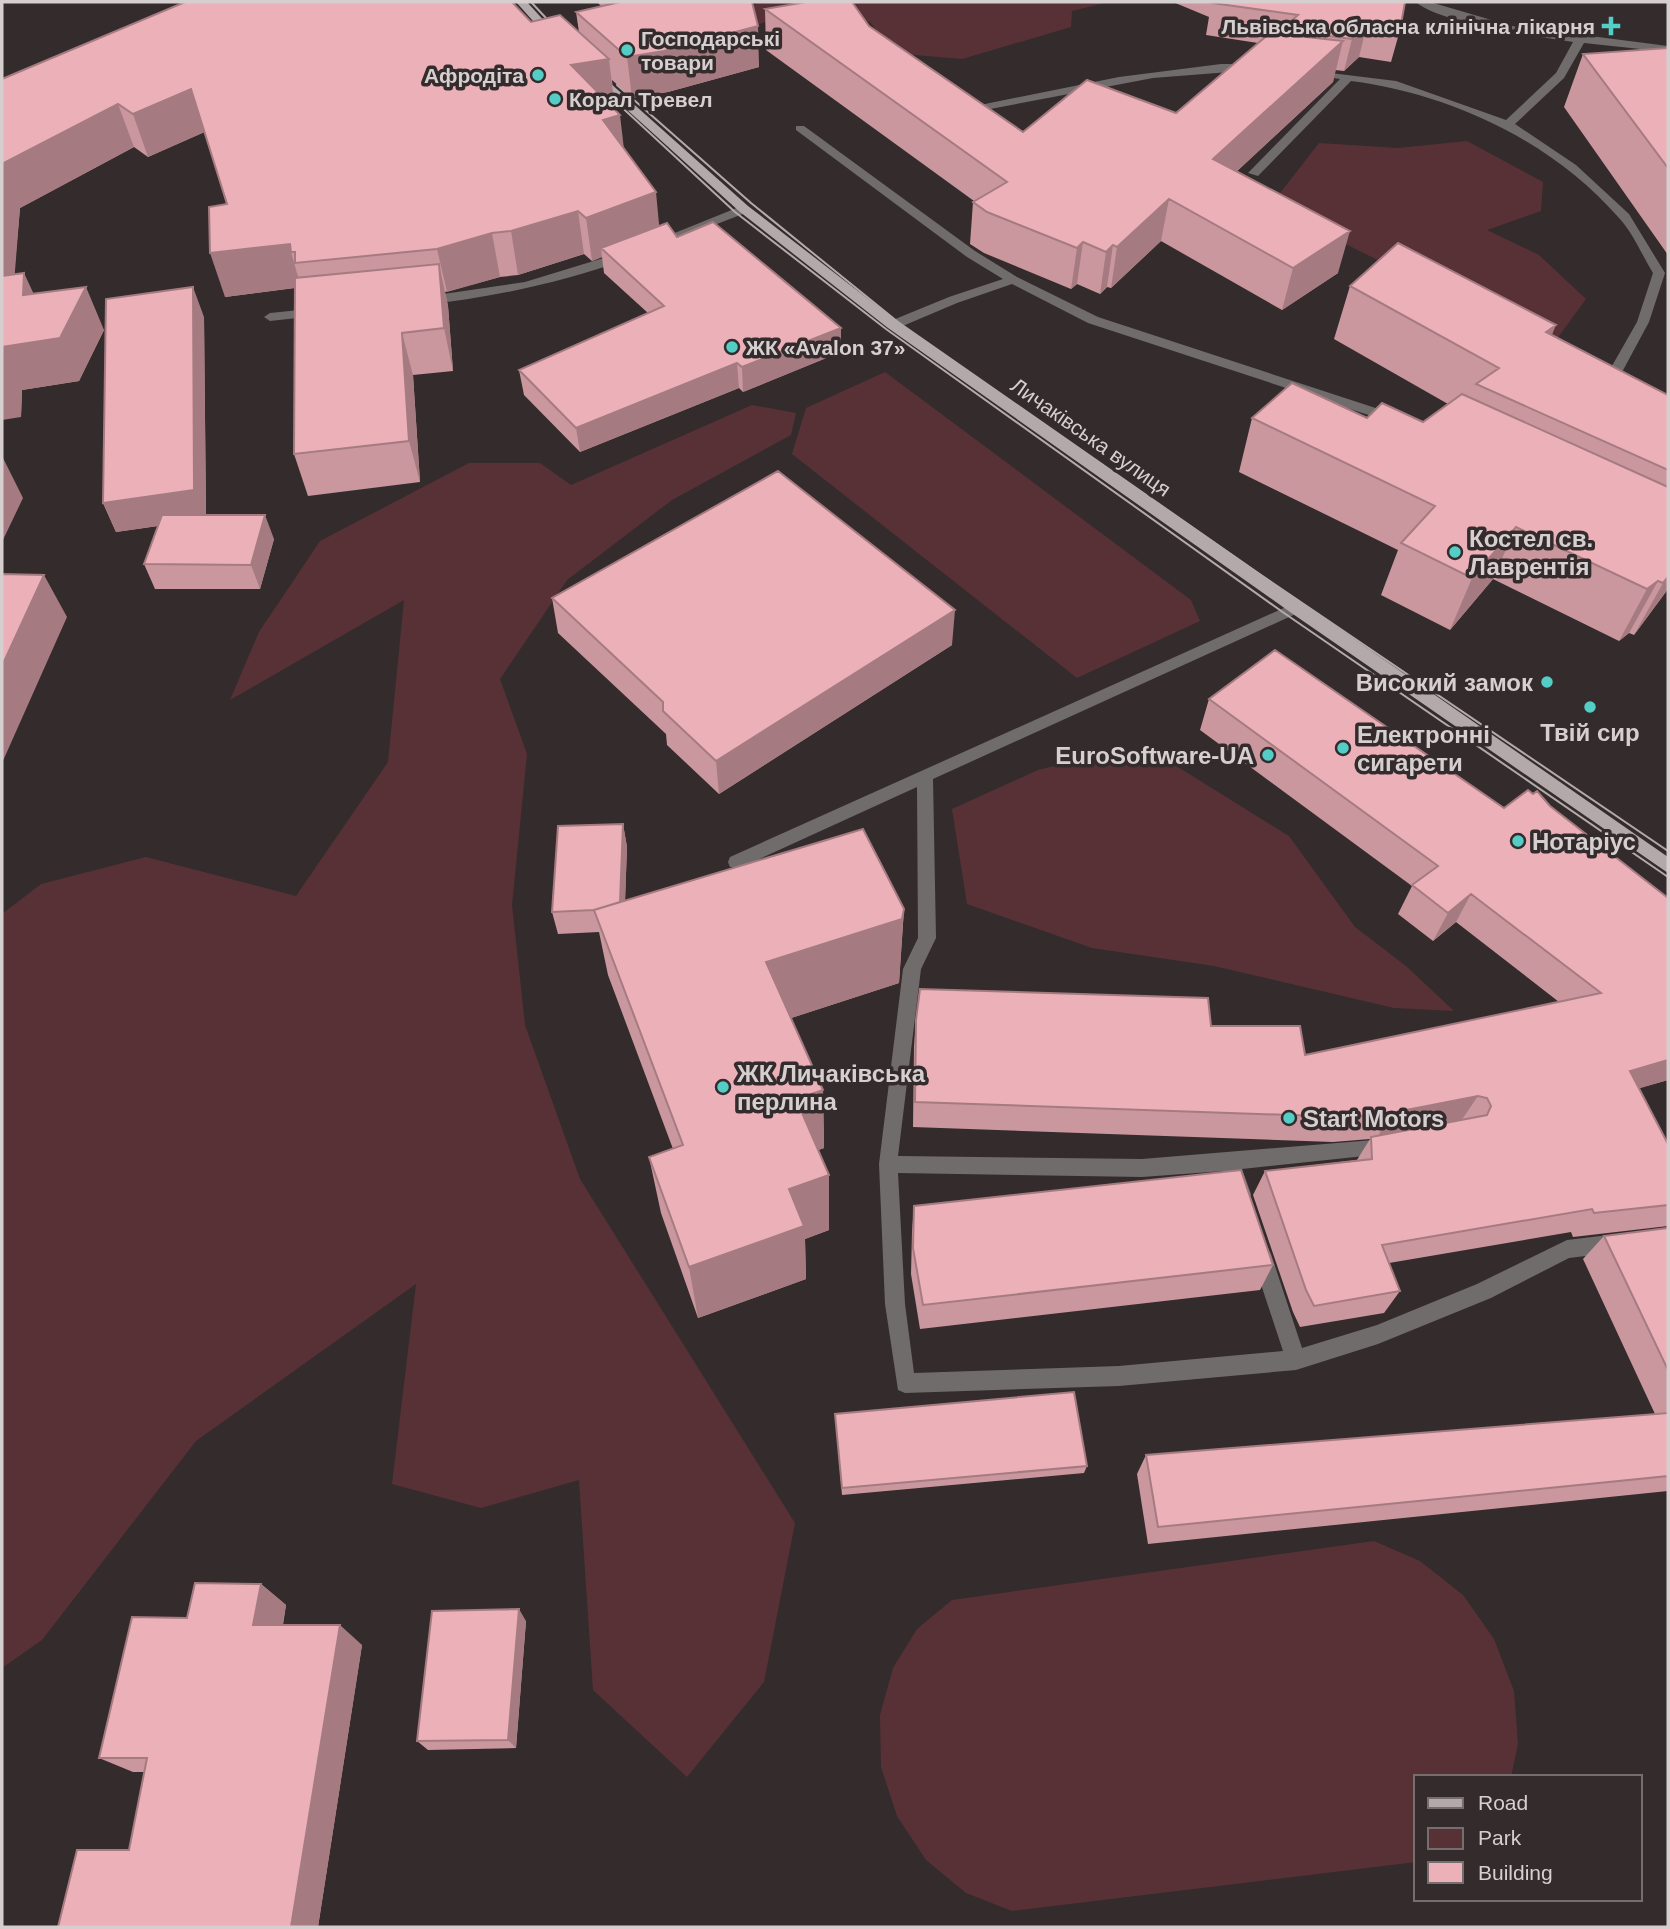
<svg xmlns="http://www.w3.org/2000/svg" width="1670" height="1929" viewBox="0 0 1670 1929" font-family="Helvetica,sans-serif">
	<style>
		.green { fill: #583137 }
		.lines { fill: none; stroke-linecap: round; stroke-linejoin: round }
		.minor { fill: #716c6c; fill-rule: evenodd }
		.major { fill: #b3a9aa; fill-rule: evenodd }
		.tram { stroke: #b2aaab; stroke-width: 2 }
		.wall { fill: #cb979e }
		.shaded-wall { fill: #a57b81 }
		.building { fill: #ecb0b8; stroke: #a57b81; stroke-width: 2 }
		.poi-dot { fill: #54cdc7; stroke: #342b2c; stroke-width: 2.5 }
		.labels { text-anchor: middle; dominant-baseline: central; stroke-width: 7; stroke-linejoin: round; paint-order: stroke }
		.far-poi-label { font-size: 21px; font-weight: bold; fill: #d6cfd0; stroke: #342b2c; text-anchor: start }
		.far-street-label { font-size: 21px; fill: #d6cfd0; stroke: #342b2c }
		.poi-label { font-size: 24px; font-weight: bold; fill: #d6cfd0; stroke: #342b2c; text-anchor: start }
	</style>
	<rect width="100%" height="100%" fill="#342b2c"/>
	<path class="green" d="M762,2H1109L1072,11L1071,27L962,59L903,54L885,43L871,23L857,15L785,14L750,28L719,17Z
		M1467,141L1543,182L1541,211L1487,230L1539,255L1586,299L1551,347L1270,206L1319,143L1398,148Z
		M885,372L1191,600L1200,621L1077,678L792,454L806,408Z
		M752,405L796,413L791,435L672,500L567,580L500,679L527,754L512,905L525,1025L580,1179L795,1523L764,1682L687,1777L593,1690L579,1480L481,1508L392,1484L416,1284L196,1441L42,1640L2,1668V914L41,884L146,857L296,896L388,762L404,600L230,700L259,632L320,541L469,463H540L571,485Z
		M1117,750L1165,759L1289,836L1355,927L1406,966L1454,1011L1394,1008L1214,966L1092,948L967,904L952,809L1038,770Z
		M1374,1541L1420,1561L1463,1595L1494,1639L1514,1691L1518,1744L1511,1777H1416V1862L1012,1911L966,1893L926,1860L897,1816L881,1767L880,1715L893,1668L917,1629L952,1600Z"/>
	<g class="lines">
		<path class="minor" d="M1416,2H1430L1512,26L1668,46V52L1584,43L1564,78L1515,124L1576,165L1629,214L1665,273L1649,322L1614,387V393H1604L1600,387L1637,322L1653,273C1642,255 1633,233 1619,218C1552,141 1451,94 1351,81L1258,176L1248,173L1340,79L1306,74V70L1396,81L1506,120L1556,73L1573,42C1539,37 1439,23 1416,2Z
			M1221,64H1255L1261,67L1255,70L1153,78L985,110L979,107L985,104L1119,77Z
			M796,126H804L975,251L1017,277L1098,317L1400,416L1402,419L1400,422H1390L1088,323L1012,284L957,303L898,328H888V322L949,297L1003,279L967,257L796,130Z
			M744,205L748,206V212L660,246L650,243Z
			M623,252L629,256L627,259C561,283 493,297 423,305L417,301L423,297L525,282Z
			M319,308L324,309V315L270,321L264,317L270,313Z
			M1295,603L1300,604L1302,608L1300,612L933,779L936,938L921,969L898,1156L1142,1159L1386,1139L1393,1141L1395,1147L1393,1153L1242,1169L1251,1194L1248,1200L1241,1203L1234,1200L1224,1171L1142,1177L898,1173L905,1304L914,1373L1119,1366L1283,1351L1251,1254L1254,1248L1261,1245L1268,1248L1271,1254L1302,1348L1377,1325L1477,1284L1567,1240L1668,1228V1246L1569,1258L1491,1298L1378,1344L1296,1370L1119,1386L905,1393L898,1390L885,1304L879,1164L903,969L918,938L917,787L742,867H730L728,862L730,857Z"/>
		<path class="major" d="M516,2H527L558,36V40H550Z
			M592,74H600L748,206L898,322L1668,857V873L1290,612L888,328L740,212L592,78Z"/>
		<path class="tram" d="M531,2L560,33
			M617,85L751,203L898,322L1261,575L1668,851
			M601,88L735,212L886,329L1284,613L1668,877"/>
	</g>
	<path class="wall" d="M597,2H752L759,67L668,92L632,98L612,80L614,101L607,102L624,149L659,226L677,237L841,352L743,392L739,388L580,452L524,395L519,370L648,313L604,273L602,257L592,261L584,254L518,275L500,277L445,292L448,306L453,371L413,375L420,482L308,496L294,454L295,288L225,297L227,204L204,132L148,157L134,147L20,208L14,274L34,294L104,330L79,381L22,390L21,417L2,79L531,22L579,32L576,12L601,6Z
		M1173,2H1405L1400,30L1391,62L1359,57L1344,71L1335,70L1333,82L1236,172L1338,273L1282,310L1161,241L1111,288L1107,287L1100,294L1077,284L1071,289L984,253L970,244L973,202L974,201L766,50L765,9L869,26L1023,132L1176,113L1258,43L1206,35L1209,17Z
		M1668,48V255L1564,107L1583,54Z
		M1350,286L1552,335L1668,395V589L1634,635L1629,633L1619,641L1493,579L1450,630L1381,595L1398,550L1239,472L1252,418H1367L1423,422L1448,404L1334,339Z
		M204,317L206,515L274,539L260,589H155L144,564L158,526L116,532L103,503Z
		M552,598L952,645L719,794L667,745L666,734L558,633Z
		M1209,699L1504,808L1550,806L1668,898V1080L1639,1088L1668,1144V1226L1573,1237L1571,1232L1389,1263L1400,1291L1384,1313L1300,1327L1293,1312L1253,1195L1265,1171L1357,1160L1370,1139L1333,1142L913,1127L914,1047L916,1020L1211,1026L1305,1055L1559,1002L1456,922L1433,941L1398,914L1412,886L1200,730Z
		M623,824L627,847L625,901L904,909L899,983L791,1018L823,1090L824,1148L818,1150L829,1175V1230L805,1239L806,1279L698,1318L661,1213L649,1157L673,1149L608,975L599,932L558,934L552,912Z
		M914,1206L1273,1265L1260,1290L920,1329L911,1274L912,1232Z
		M1668,1228V1491L1148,1544L1137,1474L1146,1455L1655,1414L1583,1259L1604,1236Z
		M835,1414L1087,1466L1084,1473L842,1495Z
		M261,1584L286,1605L283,1625L362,1645L318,1927H58L129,1850L144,1772H133L99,1758L187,1618Z
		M526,1621L516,1748L428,1750L417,1741Z"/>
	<path class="shaded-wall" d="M1367,25L1359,57L1344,71L1352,39Z
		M758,26L759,67L668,92L632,98L627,57Z
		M1343,41L1333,82L1205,201L1213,159Z
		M609,59L614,101L577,108L571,65Z
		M191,89L205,132L148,157L133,114Z
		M118,104L134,147L20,208L11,321L2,302V164Z
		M620,115L625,158L603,120Z
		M656,192L660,235L601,248L602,257L592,261L586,218Z
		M1169,199L1161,241L1111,288L1117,247Z
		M578,211L584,254L518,275L511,231Z
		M1350,231L1338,273L1282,310L1293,268Z
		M492,233L500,277L447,292L437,249Z
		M1083,242L1077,284L1071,289L1077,248Z
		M290,244L291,252L301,287L225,297L210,253Z
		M1113,245L1107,287L1100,294L1106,252Z
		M439,264L448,306L453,371L444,328Z
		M24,273L44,316L23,295Z
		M86,287L104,330L79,381L22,390L21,417L2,420V347Z
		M193,287L204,317L206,519L116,532L103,503Z
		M1556,325L1534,379L1546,332Z
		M841,328V352L743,392L742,367Z
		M402,333L413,375L420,482L409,441Z
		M737,363L739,388L580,452L576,428Z
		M2,456L23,498L2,542Z
		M265,515L274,539L260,589L251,565Z
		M1516,527L1493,579L1450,630L1472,578Z
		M44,575L67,617L2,763V666Z
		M1668,577V589L1634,635L1663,583Z
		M1658,581L1629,633L1619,641L1647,589Z
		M955,610L952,645L719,794L716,761Z
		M623,824L627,847L624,931L620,910Z
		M1471,894L1456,922L1433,941L1448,913Z
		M904,909L899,983L770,1025L766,962Z
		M1668,1060V1080L1610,1097L1630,1071Z
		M823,1090L824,1148L799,1157L796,1099Z
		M1478,1096L1461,1121L1377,1138L1391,1113Z
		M829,1175V1230L805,1239L806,1279L698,1318L689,1267L789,1189Z
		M261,1584L286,1605L279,1645L253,1625Z
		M519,1609L526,1621L516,1748L508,1740Z
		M340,1625L362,1645L318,1927H291Z"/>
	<path class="building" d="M185,2H512L531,22L560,15L609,59L571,65L620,115L603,120L656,192L586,218L578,211L511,231L492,233L437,249L295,263V252H291L290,244L210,253L209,207L227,204L191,89L133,114L118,104L2,164V79Z
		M620,2H752L758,26L664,51L627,57L576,12Z
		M806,2H852L869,26L1023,132L1087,80L1176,113L1270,33L1343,41L1213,159L1350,231L1293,268L1169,199L1117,247L1113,245L1106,252L1083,242L1077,248L987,212L973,202L1007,182L765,9Z
		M1212,2H1405L1400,30L1367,25L1352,39L1281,30L1298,15L1212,3Z
		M1668,48V168L1583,54Z
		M713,222L841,328L742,367L737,363L576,428L519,370L664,306L601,248L667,223L677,237Z
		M1398,243L1556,325L1546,332L1668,395V470L1476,384L1499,368L1350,286Z
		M439,264L444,328L402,333L409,441L294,454L295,278Z
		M24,273L23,295L86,287L60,338L2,347V276Z
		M193,287L194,490L103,503L106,299Z
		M1292,383L1367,418L1382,403L1423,422L1462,394L1668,487V577L1663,583L1658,581L1647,589L1516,527L1472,578L1401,543L1435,506L1252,418Z
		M778,471L955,610L716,761L663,711V702L552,598Z
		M162,515H265L251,565L144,564Z
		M2,574L44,575L2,666Z
		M1275,650L1504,808L1528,790L1533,794L1537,791L1550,806L1668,898V1060L1630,1071L1668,1144V1205L1594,1213L1592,1209L1382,1245L1400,1291L1314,1306L1306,1290L1265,1171L1372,1159L1371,1137L1487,1115L1491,1106L1487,1098L1478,1096L1391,1113L1347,1117L915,1102L916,1020L920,989L1208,998L1211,1026H1300L1305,1055L1601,993L1471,894L1448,913L1412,885L1438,866L1209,699Z
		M623,824L620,902L594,910L552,912L558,826Z
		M863,829L904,909L902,919L766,962L823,1090L796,1099L829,1175L789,1189L804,1226L689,1267L649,1157L683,1145L594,910Z
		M1241,1170L1273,1265L923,1305L913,1248L914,1206Z
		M1668,1228V1370L1604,1236Z
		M1074,1392L1087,1466L842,1488L835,1414Z
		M1668,1413V1476L1158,1527L1146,1455Z
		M195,1583L261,1584L253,1625H340L291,1927H58L77,1850H129L147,1758H99L132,1617L187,1618Z
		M519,1609L508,1740L417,1741L432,1611Z"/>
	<g class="poi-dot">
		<path d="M1607.5 15.5h7v7h7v7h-7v7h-7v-7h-7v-7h7z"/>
		<circle cx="627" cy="50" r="7"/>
		<circle cx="538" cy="75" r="7"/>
		<circle cx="555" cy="99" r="7"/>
		<circle cx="732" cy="347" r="7"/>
		<circle cx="1455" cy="552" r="7"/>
		<circle cx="1547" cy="682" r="7"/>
		<circle cx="1590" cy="707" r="7"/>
		<circle cx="1343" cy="748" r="7"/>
		<circle cx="1268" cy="755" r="7"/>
		<circle cx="1518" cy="841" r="7"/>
		<circle cx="723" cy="1087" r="7"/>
		<circle cx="1289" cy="1118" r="7"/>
	</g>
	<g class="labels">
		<g class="far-poi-label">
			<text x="1595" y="26" text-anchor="end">Львівська обласна клінічна лікарня</text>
			<text x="641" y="38">Господарські<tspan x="641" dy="24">товари</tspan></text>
			<text x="524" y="75" text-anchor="end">Афродіта</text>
			<text x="569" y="99">Корал Тревел</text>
			<text x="746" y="347">ЖК «Avalon 37»</text>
		</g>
		<g class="far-street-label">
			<text transform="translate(1091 437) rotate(35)">Личаківська вулиця</text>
		</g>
		<g class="poi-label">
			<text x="1469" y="538">Костел св.<tspan x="1469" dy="28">Лаврентія</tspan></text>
			<text x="1533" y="682" text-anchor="end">Високий замок</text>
			<text x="1590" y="732" text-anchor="middle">Твій сир</text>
			<text x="1357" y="734">Електронні<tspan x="1357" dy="28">сигарети</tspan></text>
			<text x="1254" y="755" text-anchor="end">EuroSoftware-UA</text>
			<text x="1532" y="841">Нотаріус</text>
			<text x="737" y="1073">ЖК Личаківська<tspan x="737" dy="28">перлина</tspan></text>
			<text x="1303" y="1118">Start Motors</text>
		</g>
	</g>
	<rect width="1670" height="1929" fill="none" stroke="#d6cfd0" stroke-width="7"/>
	<rect x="1414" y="1775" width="228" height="126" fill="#342b2c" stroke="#756d6e" stroke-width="2"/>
	<rect x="1428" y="1798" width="35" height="10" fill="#b3a9aa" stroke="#756d6e" stroke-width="2"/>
	<text x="1478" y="1810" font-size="21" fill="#d6cfd0">Road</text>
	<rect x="1428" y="1828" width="35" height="21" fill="#583137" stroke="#756d6e" stroke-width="2"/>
	<text x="1478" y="1845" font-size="21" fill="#d6cfd0">Park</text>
	<rect x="1428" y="1862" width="35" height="21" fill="#ecb0b8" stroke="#756d6e" stroke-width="2"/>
	<text x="1478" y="1880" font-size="21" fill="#d6cfd0">Building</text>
</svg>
